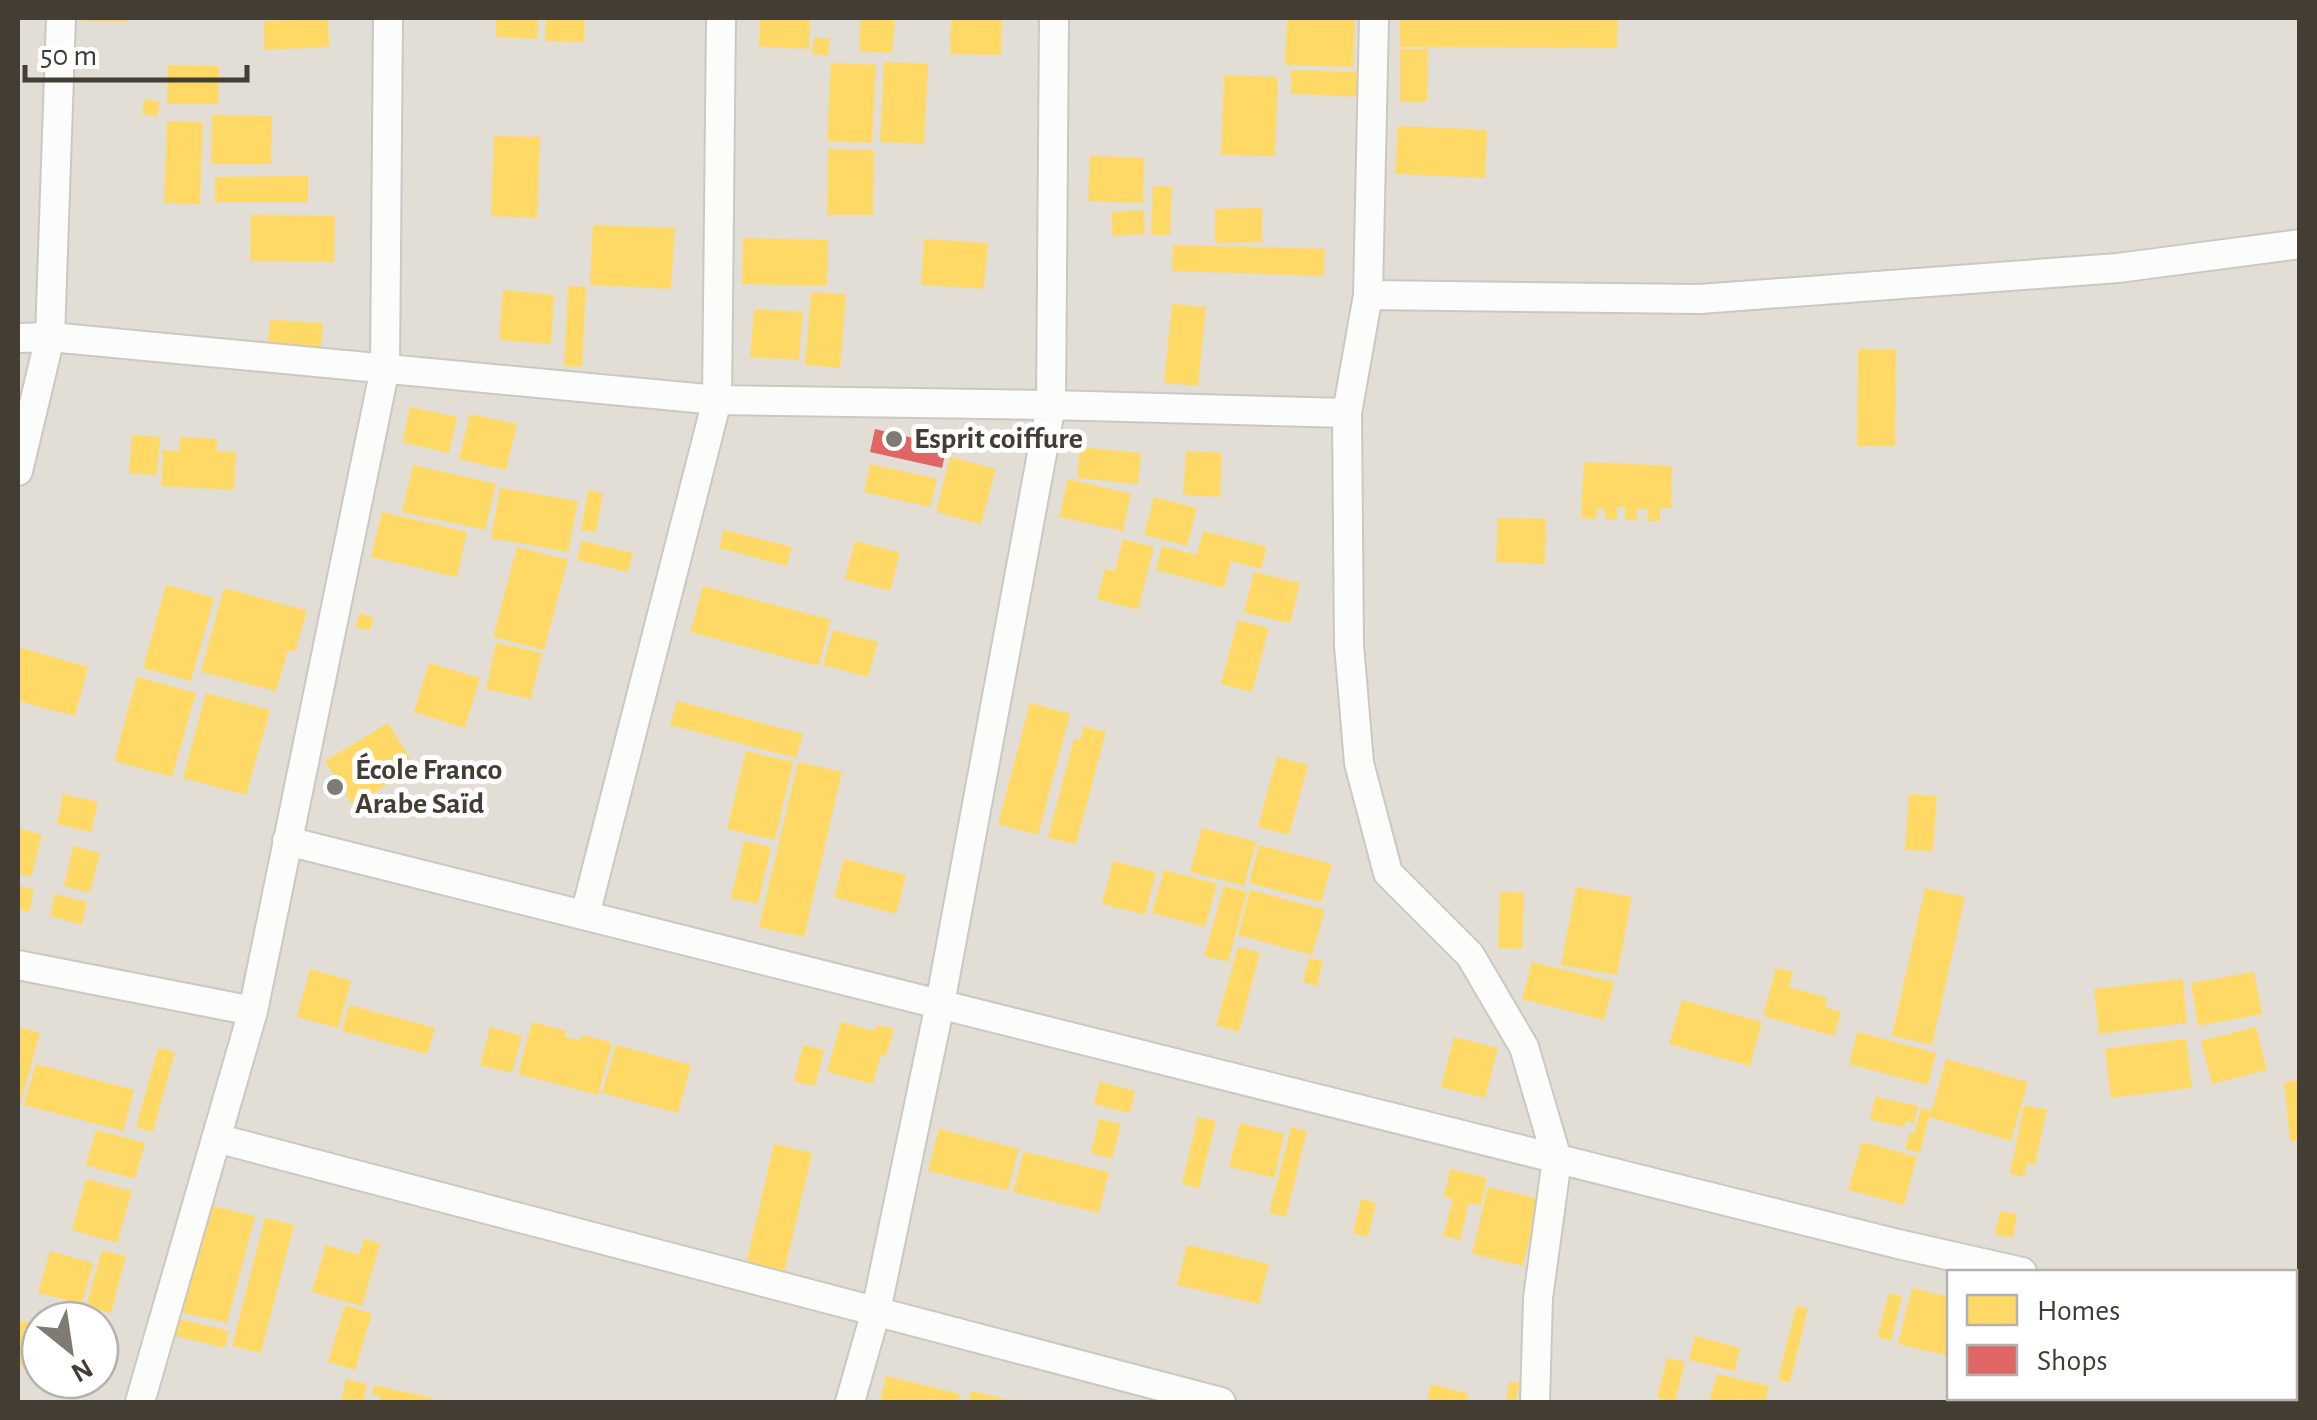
<svg xmlns="http://www.w3.org/2000/svg" width="2317" height="1420" viewBox="0 0 2317 1420" font-family="'Alegreya Sans',sans-serif">
	<style>
		.residential { fill: #e2ded5; fill-rule: evenodd }
		.homes { fill: #ffd966 }
		.shops { fill: #e06666 }
		.lines { fill: none; stroke-linecap: round; stroke-linejoin: round }
		.street-casing { stroke: #cac8c3; stroke-width: 32 }
		.street { stroke: #fcfcfb; stroke-width: 28 }
		.poi-dot { fill: #7f7a73; stroke: #fff; stroke-width: 4 }
		.labels { text-anchor: middle; dominant-baseline: central; stroke-width: 10; stroke-linejoin: round; paint-order: stroke }
		.poi-label { font-size: 30px; font-weight: bold; fill: #433d34; stroke: #fff; text-anchor: start }
	</style>
	<rect width="100%" height="100%" fill="#eeece7"/>
	<path class="residential" d="M18,18H2299V1402H18ZM1950,1272H2294V1398H1950ZM40,1320H100V1380H40Z"/>
	<path class="homes" d="M82,18H126V22L82,21Z
		M496,18H538L537,39L496,37Z
		M546,18H585L584,42L545,41Z
		M760,18H810L809,49L759,47Z
		M861,18H895L892,53L859,51Z
		M951,18H1002L1001,55L950,54Z
		M1287,18H1355L1353,67L1285,65Z
		M1400,18H1618L1617,48L1400,47Z
		M328,19L329,47L264,50V21Z
		M814,37L830,39L828,56L812,54Z
		M1400,49H1428L1427,102H1400Z
		M884,62L928,64L924,144L880,142Z
		M831,63L876,65L872,143L827,141Z
		M168,65L219,66L218,104H167Z
		M1291,70L1365,72L1364,97L1291,94Z
		M1224,75L1278,77L1275,156L1221,155Z
		M145,99L160,102L157,117L142,114Z
		M212,115L272,116L271,164H211Z
		M167,121L203,122L200,204L164,203Z
		M1398,126L1487,130L1485,178L1395,174Z
		M494,136L540,137L537,218L491,216Z
		M828,149L874,150L873,215H827Z
		M1090,156L1144,158L1143,203L1088,201Z
		M308,176V202H215V177Z
		M1153,186L1172,187L1170,235H1151Z
		M1262,208V242L1215,243V209Z
		M1144,210L1145,234L1113,236L1111,212Z
		M251,215L335,216L334,262L250,261Z
		M593,225L675,228L671,289L590,285Z
		M743,238L828,240L827,286L742,284Z
		M924,239L988,243L984,289L921,285Z
		M1173,245L1325,249L1323,276L1172,271Z
		M568,286L586,287L582,367L564,366Z
		M503,290L554,295L551,344L499,340Z
		M811,292L846,294L840,368L805,365Z
		M1172,304L1206,307L1198,386L1164,383Z
		M754,309L803,312L799,360L750,357Z
		M270,320L323,323L321,349L268,345Z
		M1858,349H1896L1895,446H1857Z
		M410,407L457,417L449,453L402,442Z
		M470,414L517,424L506,470L459,459Z
		M132,435L160,437L157,475L129,473Z
		M180,437L217,439V451L236,452L234,490L161,486L163,450L179,451Z
		M1080,447L1141,453L1138,484L1077,478Z
		M1186,451L1222,453L1220,497L1183,495Z
		M950,457L996,469L981,524L936,512Z
		M1584,462L1672,466L1671,508H1660V521H1647L1648,509H1637V520H1625V507H1617V520L1605,519V509H1597L1596,519L1581,518Z
		M870,464L937,479L930,507L864,492Z
		M413,465L496,484L485,530L402,512Z
		M1068,479L1131,494L1123,531L1059,517Z
		M500,488L578,501L568,552L491,538Z
		M588,490L603,493L596,532L581,530Z
		M1154,497L1197,508L1187,546L1144,535Z
		M382,512L467,532L457,577L371,557Z
		M1498,518L1546,519L1545,564L1496,562Z
		M724,530L792,547L787,566L719,548Z
		M1203,531L1267,547L1261,569L1231,561L1224,588L1156,570L1162,546L1197,555Z
		M1123,539L1154,547L1138,610L1097,599L1105,569L1115,571Z
		M582,541L633,553L628,572L577,560Z
		M855,541L900,553L890,591L845,579Z
		M517,547L568,560L544,650L493,637Z
		M1254,572L1300,583L1290,623L1244,613Z
		M166,585L214,598L191,681L143,668Z
		M703,586L831,620L818,666L690,632Z
		M224,588L307,611L295,652L288,650L276,691L201,672Z
		M360,613L374,618L369,631L355,627Z
		M1238,620L1269,628L1252,692L1221,684Z
		M833,630L878,642L868,677L823,665Z
		M496,643L542,653L531,699L486,689Z
		M18,647L88,667L75,716L18,701Z
		M429,663L480,678L465,728L414,712Z
		M137,677L196,693L172,777L114,761Z
		M206,693L270,710L246,795L183,778Z
		M677,701L803,734L796,758L670,725Z
		M1030,703L1070,714L1038,835L998,824Z
		M388,723L415,767L353,806L325,761Z
		M1084,726L1106,732L1076,844L1048,838L1074,739L1080,740Z
		M746,751L793,762L775,840L727,829Z
		M1277,757L1308,765L1289,835L1258,827Z
		M798,762L842,772L804,937L759,927Z
		M63,794L98,802L91,832L57,824Z
		M1909,794L1937,796L1933,851L1905,850Z
		M18,828L42,835L31,877L18,873Z
		M1202,828L1256,842L1244,886L1190,872Z
		M744,841L771,847L758,904L731,898Z
		M1259,845L1332,864L1321,902L1249,883Z
		M73,846L100,853L90,893L64,886Z
		M844,859L906,875L896,914L834,897Z
		M1113,861L1156,872L1145,915L1102,904Z
		M1164,870L1217,884L1205,927L1152,913Z
		M18,885L34,890L29,912L18,909Z
		M1224,886L1247,892L1228,962L1204,956Z
		M1576,887L1632,897L1617,975L1561,965Z
		M1925,888L1965,897L1932,1045L1892,1036Z
		M1250,890L1325,910L1312,955L1238,935Z
		M1500,892L1524,893L1522,949L1498,948Z
		M55,894L87,902L82,925L50,916Z
		M1238,947L1260,953L1239,1032L1216,1025Z
		M1309,958L1323,961L1317,986L1303,982Z
		M1532,962L1614,982L1604,1020L1522,999Z
		M1776,968L1793,972L1789,987L1827,998L1825,1007L1841,1012L1834,1036L1763,1016Z
		M310,969L351,981L338,1028L297,1017Z
		M2254,972L2262,1014L2198,1026L2191,983Z
		M2183,979L2187,1023L2099,1034L2094,989Z
		M1682,1000L1762,1022L1750,1066L1669,1044Z
		M349,1005L435,1028L427,1054L342,1031Z
		M532,1022L566,1031L565,1037L580,1041L582,1035L612,1043L598,1095L518,1074Z
		M841,1022L875,1031L877,1025L894,1029L886,1056L881,1055L873,1084L827,1072Z
		M18,1027L40,1033L19,1108H18Z
		M490,1027L522,1036L512,1073L480,1065Z
		M2256,1027L2267,1070L2212,1084L2201,1041Z
		M1857,1032L1936,1053L1928,1085L1849,1064Z
		M1454,1037L1498,1048L1485,1098L1441,1087Z
		M2186,1039L2192,1088L2111,1098L2105,1049Z
		M616,1045L691,1065L678,1113L602,1093Z
		M803,1045L824,1050L815,1086L794,1081Z
		M158,1048L175,1052L153,1132L136,1127Z
		M1946,1059L2028,1082L2011,1141L1929,1117L1920,1153L1905,1149L1910,1132L1914,1134L1921,1108L1932,1110Z
		M36,1064L134,1090L123,1131L24,1105Z
		M2300,1080V1140L2290,1141L2284,1082Z
		M1100,1082L1135,1091L1130,1113L1094,1104Z
		M1875,1097L1918,1106L1914,1123L1906,1121L1904,1127L1870,1120Z
		M2024,1105L2047,1110L2035,1165L2027,1163L2024,1177L2010,1174Z
		M1198,1117L1216,1121L1199,1188L1182,1184Z
		M1099,1119L1121,1124L1112,1159L1091,1153Z
		M1240,1123L1284,1134L1274,1178L1229,1167Z
		M1291,1127L1307,1131L1286,1217L1269,1213Z
		M939,1129L1019,1149L1008,1190L928,1171Z
		M96,1130L145,1143L135,1179L86,1165Z
		M1862,1142L1917,1157L1904,1205L1848,1190Z
		M774,1144L812,1153L783,1278L745,1269Z
		M1024,1152L1109,1172L1099,1213L1013,1192Z
		M1450,1169L1487,1178L1481,1206L1469,1203L1460,1240L1443,1236L1453,1199L1444,1197Z
		M86,1179L132,1191L117,1243L72,1230Z
		M1488,1187L1539,1199L1523,1266L1472,1254Z
		M1361,1199L1376,1203L1368,1237L1353,1233Z
		M208,1205L255,1216L227,1323L181,1312Z
		M2000,1211L2017,1214L2013,1238L1995,1234Z
		M265,1218L294,1225L261,1353L232,1346Z
		M364,1239L380,1244L362,1306L312,1292L326,1245L359,1255Z
		M1187,1245L1269,1264L1259,1304L1177,1285Z
		M102,1250L126,1256L111,1313L86,1307Z
		M50,1251L93,1263L82,1304L38,1293Z
		M1912,1288L1950,1297V1356L1898,1344Z
		M1889,1293L1902,1296L1891,1341L1877,1337Z
		M345,1305L372,1314L355,1370L328,1362Z
		M1796,1306L1808,1309L1790,1383L1778,1380Z
		M175,1318L229,1331L225,1348L171,1335Z
		M18,1321L40,1324V1367L18,1365Z
		M1695,1336L1740,1348L1735,1371L1689,1360Z
		M1667,1358L1685,1362L1675,1402L1657,1398Z
		M1717,1374L1769,1386L1765,1402H1709Z
		M886,1376L960,1394L958,1402H880Z
		M346,1379L367,1384L363,1402H341Z
		M1510,1381L1520,1384L1516,1401L1506,1398Z
		M1431,1384L1469,1394L1466,1402H1427Z
		M374,1385L432,1398L431,1402H379L380,1396L372,1394Z
		M971,1391L1015,1401V1402H968Z
		M1956,1398H2020L2035,1401L1955,1402Z"/>
	<path class="shops" d="M875,429L947,446L942,468L870,452Z"/>
	<g class="lines">
		<defs>
			<path id="street" d="M1374,18L1368,295L1347,413L1349,645L1359,763L1388,873L1470,955L1524,1047L1557,1159L1538,1298L1535,1402
				M1368,295L1700,299L2118,268L2300,244
				M18,338L50,337L717,400L1051,405L1347,413
				M18,471L50,337L61,18
				M287,841L1898,1244L2022,1272
				M585,915L717,400L721,18
				M18,965L253,1011
				M216,1138L1221,1402
				M2246,1398V1402
				M140,1402L253,1011L385,368L388,18
				M850,1402L876,1311L940,1004L1051,405L1054,18"/>
		</defs>
		<use href="#street" class="street-casing"/>
		<use href="#street" class="street"/>
	</g>
	<g class="poi-dot">
		<circle cx="894" cy="439" r="10"/>
		<circle cx="335" cy="787" r="10"/>
	</g>
	<g class="labels">
		<g class="poi-label">
			<text x="914" y="439">Esprit coiffure</text>
			<text x="355" y="770">École Franco<tspan x="355" dy="34">Arabe Saïd</tspan></text>
		</g>
	</g>
	<rect width="2317" height="1420" fill="none" stroke="#433d34" stroke-width="40"/>
	<rect x="1947" y="1270" width="350" height="130" fill="#ffffff" stroke="#b4b1ae" stroke-width="2.5"/>
	<rect x="1967" y="1295" width="50" height="30" fill="#ffd966" stroke="#b4b1ae" stroke-width="2.5"/>
	<text x="2037" y="1320" font-size="30" fill="#433d34">Homes</text>
	<rect x="1967" y="1345" width="50" height="30" fill="#e06666" stroke="#b4b1ae" stroke-width="2.5"/>
	<text x="2037" y="1370" font-size="30" fill="#433d34">Shops</text>
	<g transform="translate(70 1350) rotate(150)"><circle r="48" fill="#ffffff" stroke="#b4b1ae" stroke-width="2.5"/>
	<path d="M0-8L18 38L0 25L-18 38Z" fill="#7f7a73"/>
	<text y="-15" font-size="28" font-weight="bold" text-anchor="middle" fill="#433d34">N</text>
	</g>
	<path d="M25 65v15h222v-15" fill="none" stroke="#433d34" stroke-width="5"/>
	<text x="40" y="65" font-size="30" fill="#433d34" stroke="#ffffff" stroke-width="8" paint-order="stroke">50 m</text>
</svg>
